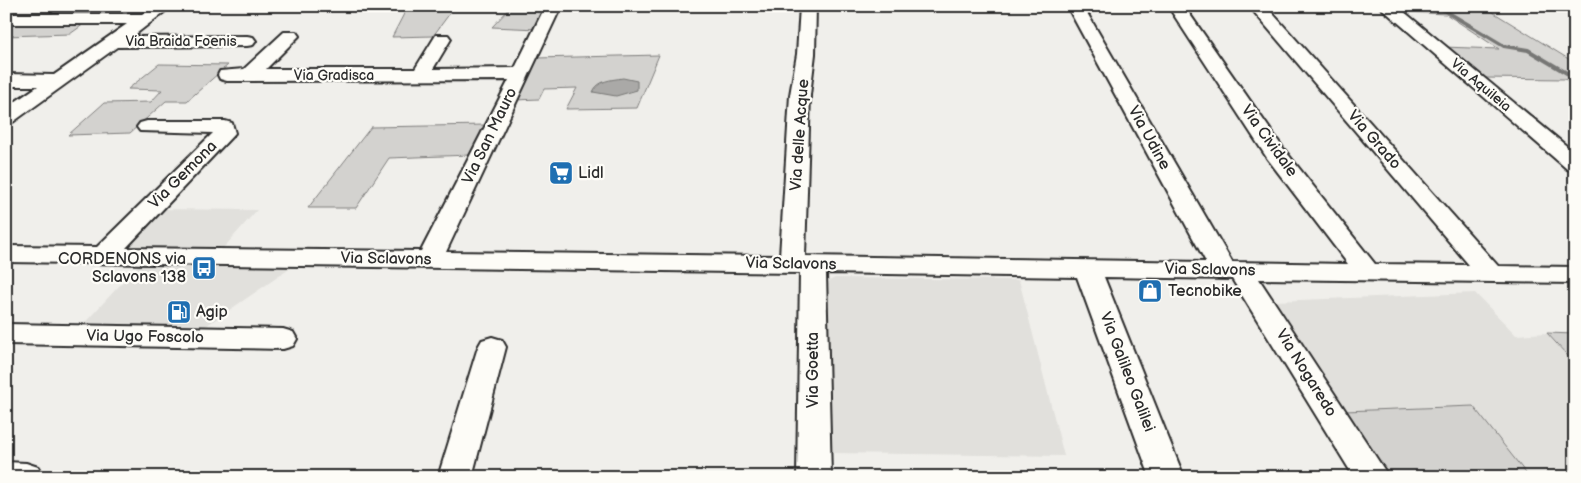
<svg xmlns="http://www.w3.org/2000/svg" width="1581" height="483" viewBox="0 0 1581 483" font-family="'Balsamiq Sans',sans-serif">
	<style>
		.built { fill: #e1e0dc }
		.green { fill: #d3d2cf; stroke: #7f7e7d }
		.water { fill: #aaa9a7; stroke: #777775 }
		.lines { fill: none; stroke-linecap: round; stroke-linejoin: round }
		.stream { stroke: #777775; stroke-width: 4 }
		.minor-casing { stroke: #2b2b2b; stroke-width: 4 }
		.minor { fill: #fdfcf7; fill-rule: evenodd }
		.labels { text-anchor: middle; dominant-baseline: central; stroke-width: 4.5; stroke-linejoin: round; paint-order: stroke }
		.far-street-label { font-size: 14px; fill: #2b2b2b; stroke: #fdfcf7 }
		.street-label { font-size: 16px; fill: #2b2b2b; stroke: #fdfcf7 }
		.poi-label { font-size: 16px; fill: #2b2b2b; stroke: #fdfcf7; text-anchor: start }
	</style>
	<rect width="100%" height="100%" fill="#f0efeb"/>
	<filter id="ink" filterUnits="userSpaceOnUse"><feTurbulence type="fractalNoise" baseFrequency=".02" numOctaves="2"/><feDisplacementMap in="SourceGraphic" scale="10" xChannelSelector="R" yChannelSelector="G"/><feConvolveMatrix kernelMatrix="1 2 1 2 8 2 1 2 1" color-interpolation-filters="sRGB"/></filter>
	<g filter="url(#ink)">
		<path class="built" d="M155,209L257,210L218,254L114,252Z
			M146,257L304,259L197,332L79,329Z
			M835,278L1019,280L1064,456L831,453L827,286L829,281Z
			M1475,293L1516,335L1547,333L1575,364V477H1387L1275,301Z"/>
		<path class="green" d="M255,6H560L546,10L538,29L492,27L509,9H453L433,36L392,37L407,8L254,7Z
			M1397,6H1483L1575,63V86L1565,79L1484,78L1443,47L1499,49L1446,14L1406,12Z
			M6,22L84,24L70,34L6,36Z
			M659,55L637,108L566,109L577,88L544,89L539,99L516,100L536,58Z
			M159,64L228,65L187,101H166L130,133L68,135L104,103L151,102L162,90L128,89Z
			M486,125L470,155L389,158L356,208H308L371,127Z
			M1547,333L1575,334V364Z
			M1473,406L1529,477H1387L1345,411Z"/>
		<path class="water" d="M623,78L637,81V90L616,96L593,92C598,80 611,80 623,78Z"/>
		<g class="lines">
			<path class="stream" d="M1437,6L1504,46L1528,50L1575,78"/>
			<defs>
				<path id="minor" d="M153,6H172L132,37L247,36L253,37L256,41L253,45L247,46L117,47L13,122L6,124V108L38,86H6V74L54,75L127,24H6V14H142Z
					M552,6L559,11L446,252L780,256L790,95L797,54L800,6H816L815,54L810,95L805,256L1206,262L1067,6H1083L1232,262L1348,264L1267,158L1168,6H1184L1283,148L1375,264L1469,265L1249,6H1266L1498,266L1575,267V283L1259,279L1389,477H1354L1232,279L1104,277L1184,477H1150L1077,277L826,273L831,477H797L800,273L6,262V246L97,247L213,133L140,131L137,127L140,123L147,121H225L232,123L235,133L126,248L421,251L509,80L227,81L220,79L218,75L220,71L244,69L284,32H296L299,36L266,69H415L436,35H448L451,39L433,69L515,68L543,11L545,8Z
					M1379,6H1397L1575,153V171L1567,169Z
					M6,324L283,329L293,332L297,339L293,346L283,349L6,344Z
					M492,337L502,340L506,347L472,477H438L478,347L482,340Z
					M6,462L26,463L38,467L43,477H6Z"/>
			</defs>
			<use href="#minor" class="minor-casing"/>
			<use href="#minor" class="minor"/>
		</g>
	</g>
	<defs>
		<symbol id="supermarket-square" viewBox="-11 -11 22 22"><rect x="-9" y="-9" width="18" height="18" rx="4" fill="#1f6fb2" stroke="#fdfcf7"/><path d="M-6-5.5h2.5l.6 2H6L4.5 2H-2.5L-4.4-4H-6ZM-1.5 3.2a1.3 1.3 0 1 0 .1 0ZM3 3.2a1.3 1.3 0 1 0 .1 0Z" fill="#fff"/></symbol>
		<symbol id="bus-square" viewBox="-11 -11 22 22"><rect x="-9" y="-9" width="18" height="18" rx="4" fill="#1f6fb2" stroke="#fdfcf7"/><path d="M-5-6H5V4H4V6H2V4H-2V6H-4V4H-5ZM-3.5-4V0h7V-4ZM-3.5 1.2v1.5H-2V1.2ZM2 1.2v1.5H3.5V1.2Z" fill="#fff"/></symbol>
		<symbol id="shop-square" viewBox="-11 -11 22 22"><rect x="-9" y="-9" width="18" height="18" rx="4" fill="#1f6fb2" stroke="#fdfcf7"/><path d="M-5-2.5h2.3a2.7 3.5 0 0 1 5.4 0H5L5.5 6h-11ZM-1.5-2.5h3a1.5 2.3 0 0 0-3 0Z" fill="#fff"/></symbol>
		<symbol id="fuel-square" viewBox="-11 -11 22 22"><rect x="-9" y="-9" width="18" height="18" rx="4" fill="#1f6fb2" stroke="#fdfcf7"/><path d="M-5.5-6h7V0h2V4h1.3V-2.5L3-4.5l.8-.8L6-3V5H2.5V1h-1V6h-7ZM-4.2-4.7v3.2H.2V-4.7Z" fill="#fff"/></symbol>
	</defs>
	<g fill-rule="evenodd">
		<use href="#supermarket-square" x="547" y="159" width="28" height="28"/>
		<use href="#bus-square" x="190" y="254" width="28" height="28"/>
		<use href="#shop-square" x="1136" y="277" width="28" height="28"/>
		<use href="#fuel-square" x="165" y="298" width="28" height="28"/>
	</g>
	<g class="labels">
		<g class="far-street-label">
			<text x="181" y="41">Via Braida Foenis</text>
			<text x="334" y="75">Via Gradisca</text>
			<text transform="translate(1481 85) rotate(40)">Via Aquileia</text>
		</g>
		<g class="street-label">
			<text transform="translate(800 135) rotate(-86)">Via delle Acque</text>
			<text transform="translate(490 136) rotate(-64)">Via San Mauro</text>
			<text transform="translate(1149 138) rotate(61)">Via Udine</text>
			<text transform="translate(1374 140) rotate(49)">Via Grado</text>
			<text transform="translate(1269 141) rotate(54)">Via Cividale</text>
			<text transform="translate(183 175) rotate(-45)">Via Gemona</text>
			<text transform="translate(386 259) rotate(1)">Via Sclavons</text>
			<text transform="translate(791 264) rotate(1)">Via Sclavons</text>
			<text transform="translate(1210 270) rotate(1)">Via Sclavons</text>
			<text transform="translate(145 337) rotate(1)">Via Ugo Foscolo</text>
			<text transform="translate(813 370) rotate(-90)">Via Goetta</text>
			<text transform="translate(1127 372) rotate(69)">Via Galileo Galilei</text>
			<text transform="translate(1306 373) rotate(58)">Via Nogaredo</text>
		</g>
		<g class="poi-label">
			<text x="578" y="173">Lidl</text>
			<text x="186" y="259" text-anchor="end">CORDENONS via<tspan x="186" dy="18">Sclavons 138</tspan></text>
			<text x="1168" y="291">Tecnobike</text>
			<text x="196" y="312">Agip</text>
		</g>
	</g>
	<rect width="1581" height="483" fill="none" stroke="#fdfcf7" stroke-width="25"/>
	<rect x="12" y="12" width="1556" height="458" fill="none" stroke="#2b2b2b" stroke-width="2" filter="url(#ink)"/>
</svg>
